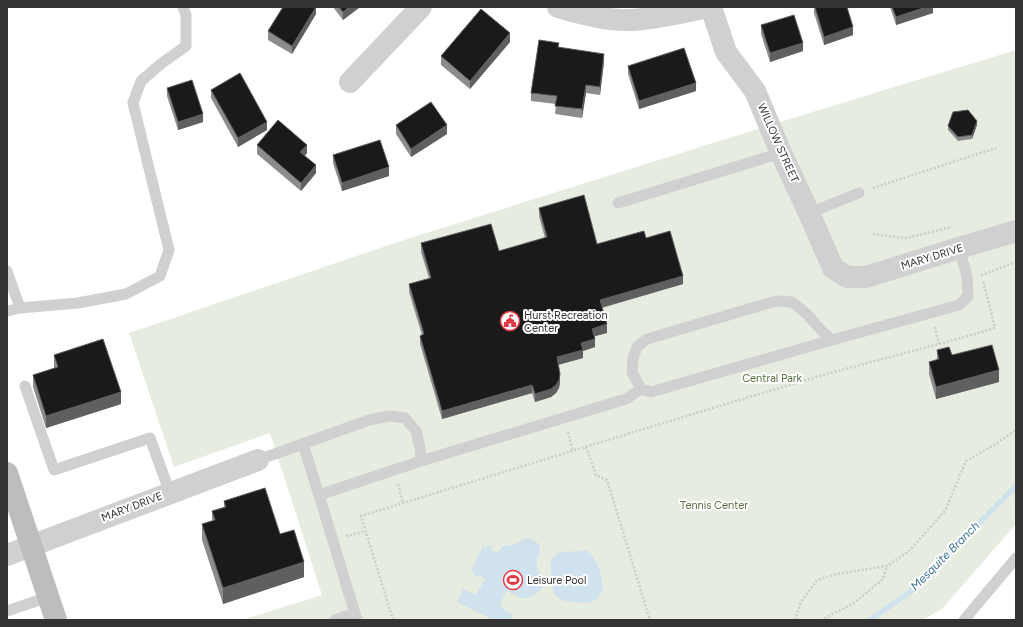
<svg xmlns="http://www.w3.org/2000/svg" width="1023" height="627" viewBox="0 0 1023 627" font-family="Figtree,sans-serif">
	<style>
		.green { fill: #e6ecdf }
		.water { fill: #cfe2ee }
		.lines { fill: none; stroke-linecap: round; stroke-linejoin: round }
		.stream { stroke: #cfe2ee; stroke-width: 5.5 }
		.path { stroke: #cdcdcd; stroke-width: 2.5; stroke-dasharray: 2 2; stroke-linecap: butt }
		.lane { stroke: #d0d0d0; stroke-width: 11 }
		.street { stroke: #d0d0d0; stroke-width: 22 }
		.secondary { stroke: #bdbdbd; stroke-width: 22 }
		.wall { fill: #8c8c8c }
		.shaded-wall { fill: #5f5f5f }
		.building { fill: #1a1a1a; stroke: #5f5f5f }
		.labels { text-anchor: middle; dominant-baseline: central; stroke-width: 4; stroke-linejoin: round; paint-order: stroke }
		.street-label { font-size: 11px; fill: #333; stroke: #fff }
		.poi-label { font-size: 11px; fill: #333; stroke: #fff; text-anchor: start }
		.park-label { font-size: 11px; fill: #56703f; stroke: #fff }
		.water-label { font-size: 12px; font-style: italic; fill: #3f7597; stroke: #fff }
	</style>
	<rect width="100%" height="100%" fill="#fff"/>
	<path class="green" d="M1016,50V524L942,609L922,620H242L322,595L270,433L174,467L129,333L401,241L770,125Z"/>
	<path class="water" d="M529,538C549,546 535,554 537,566C538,572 542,576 543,581C544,591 531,600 521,598C516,596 512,593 507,590L499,606L513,615L510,620H494L457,602L463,589L476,595L485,579L479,575L477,577L474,576V573L471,571L483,546L486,548L488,545L492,547L491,550L497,553L503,546L513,545L524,539Z
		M578,551C581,551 584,550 587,551C596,555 605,582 602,591C600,596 596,600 591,602C583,603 567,603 560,599C552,594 553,588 552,580C551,570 547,558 559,553C564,550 571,553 578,551Z"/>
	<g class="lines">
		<path class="stream" d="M870,620L910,592L1016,486"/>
		<path class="path" d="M873,188L996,148
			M873,234L906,238L952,227
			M982,276V275L1016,262
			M935,327L939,344
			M568,432L573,451
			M586,447L596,475L607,480L650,620
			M398,484L403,503
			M346,536L365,531
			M393,620L361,516C511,470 661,423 813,378C873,361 935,346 995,328L983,281
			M795,620L801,602L817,580L837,574L887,566L908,552L945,511L966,461L994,445L1016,430
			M821,620L854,603L883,579L887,566"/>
		<path class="lane" d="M618,203L781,153
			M809,213L859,193
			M7,271L20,308
			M7,311L20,308L78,303L126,294L160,276L169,250L133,103L141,81L162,63L186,46V15L183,7
			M832,340L820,329L807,314L792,302L776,301L647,339L637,347L633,358L632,372L641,389L651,392L832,340L959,305L968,296L967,276L959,248
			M25,386L54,470L150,438L170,493
			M258,460L369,420L389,416L405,418L416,431L420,448L421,461L319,495L303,444
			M421,461L626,399L641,389
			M319,495L357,620
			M7,611L48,597
			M335,620L355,613
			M964,620L1016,558"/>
		<path class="street" d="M558,7C578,13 610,21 630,20C656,19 683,12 708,7
			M711,7L726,52L755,91L781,153L809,213L833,268L847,277H866L959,248L1016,231
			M350,82L421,7
			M7,555L258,460"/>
		<path class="secondary" d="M7,473L56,620"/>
	</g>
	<path class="wall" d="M316,7V14L292,54L268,40V31Z
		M333,7H360L343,20Z
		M814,7H847L853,35L824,45L814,13Z
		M890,7H933V13L896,25Z
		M761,25L803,51L770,62L761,34Z
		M510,42L470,89L441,65V56Z
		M559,47L604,62L600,95L586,93L582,118L555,114L556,104L531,101V93Z
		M628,66L696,91L639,109L628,74Z
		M167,88L203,122L178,130L167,96Z
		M211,90L267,130L238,147L211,98Z
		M396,125L447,134L411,157L396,134Z
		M977,125L972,139L958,141L948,130V126Z
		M257,145L307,153L305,156L316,173L301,191L257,154Z
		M333,155L389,176L342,191L333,163Z
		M539,208L597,244L646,238L683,284L602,308L607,333L594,336L595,347L583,351V358L558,365L560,382L559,388L556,393L551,397L535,402L532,393L442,419L420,344V336L422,335L409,292V284L429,278L421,252V243L499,251L545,238L539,216Z
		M937,350L999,382L936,399L929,374V362L937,360Z
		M54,355L121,404L46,428L33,387V375L54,368Z
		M224,501L280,534L304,577L223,604L202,540V524L212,521V511L224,507Z"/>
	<path class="shaded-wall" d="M316,7V14L292,54V46Z
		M349,7H360L343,20V12Z
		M926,7H933V13L896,25V17Z
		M853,27V35L824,45V37Z
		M510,33V42L470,89V81Z
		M803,43V51L770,62V53Z
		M604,54V62L600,95V87Z
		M696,83V91L639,109V101Z
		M586,85V93L582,118V109Z
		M203,114V122L178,130V122Z
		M977,121V125L972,139V135Z
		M267,122V130L238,147V138Z
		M447,125V134L411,157V149Z
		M307,145V153L300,160V152Z
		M316,165V173L301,191V183Z
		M389,167V176L342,191V183Z
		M683,276V284L600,308V300Z
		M607,324V333L592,337V329Z
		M595,339V347L583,351V358L557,365V357L581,343Z
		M999,370V382L936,399V387Z
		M560,374V382L559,388L556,393L551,397L535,402V394Z
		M532,385V393L442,419V411Z
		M121,392V404L46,428V416Z
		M304,562V577L223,604V588Z"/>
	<path class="building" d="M283,7H316L292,46L268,31Z
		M339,7H349L343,12Z
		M815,7H847L853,27L824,37Z
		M892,7H926L896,17Z
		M481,9L510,33L470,81L441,56Z
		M794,15L803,43L770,53L761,25Z
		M539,40L559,43L558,47L604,54L600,87L586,85L582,109L555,106L557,96L531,93Z
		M684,48L696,83L639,101L628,66Z
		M240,73L267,122L238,138L211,90Z
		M192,80L203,114L178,122L167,88Z
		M431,102L447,125L411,149L396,125Z
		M968,110L977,121L972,135L958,137L948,126L953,112Z
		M278,120L307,145L300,152L316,165L301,183L257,145Z
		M380,140L389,167L342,183L333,155Z
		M584,195L597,244L644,231L646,238L670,231L683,276L600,300L607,324L592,329L595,339L581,343L583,350L557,357L560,374L559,380L556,385L551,389L535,394L532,385L442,411L420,336L424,334L409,284L431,278L421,243L491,224L499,251L547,237L539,208Z
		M103,339L121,392L46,416L33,375L58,367L54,355Z
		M992,345L999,370L936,387L929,362L939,359L937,350L949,347L952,355Z
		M265,488L280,534L294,530L304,562L223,588L202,524L215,520L212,511L226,507L224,501Z"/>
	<defs>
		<symbol id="civic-ring" viewBox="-11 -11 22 22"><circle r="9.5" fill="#fff" stroke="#e63946" stroke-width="1.5"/><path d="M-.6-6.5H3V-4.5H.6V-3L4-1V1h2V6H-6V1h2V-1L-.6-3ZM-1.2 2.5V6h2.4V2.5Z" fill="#e63946"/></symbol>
		<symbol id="stadium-ring" viewBox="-11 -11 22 22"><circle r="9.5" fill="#fff" stroke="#e63946" stroke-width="1.5"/><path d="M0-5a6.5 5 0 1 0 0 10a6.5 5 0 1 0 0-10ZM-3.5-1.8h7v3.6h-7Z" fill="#e63946"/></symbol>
	</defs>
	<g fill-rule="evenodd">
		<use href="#civic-ring" x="499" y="310" width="22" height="22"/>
		<use href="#stadium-ring" x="502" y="569" width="22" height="22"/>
	</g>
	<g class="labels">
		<g class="street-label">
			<text transform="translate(778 143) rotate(66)">WILLOW STREET</text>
			<text transform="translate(932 257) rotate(-17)">MARY DRIVE</text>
			<text transform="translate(132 507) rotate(-21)">MARY DRIVE</text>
		</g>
		<g class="poi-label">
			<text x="524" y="315">Hurst Recreation<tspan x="524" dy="13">Center</tspan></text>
			<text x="527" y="580">Leisure Pool</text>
		</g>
		<g class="park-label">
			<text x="772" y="378">Central Park</text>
			<text x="714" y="505">Tennis Center</text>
		</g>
		<g class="water-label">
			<text transform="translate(945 556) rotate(-45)">Mesquite Branch</text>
		</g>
	</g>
	<rect width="1023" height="627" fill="none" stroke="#333333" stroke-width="16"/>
</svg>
